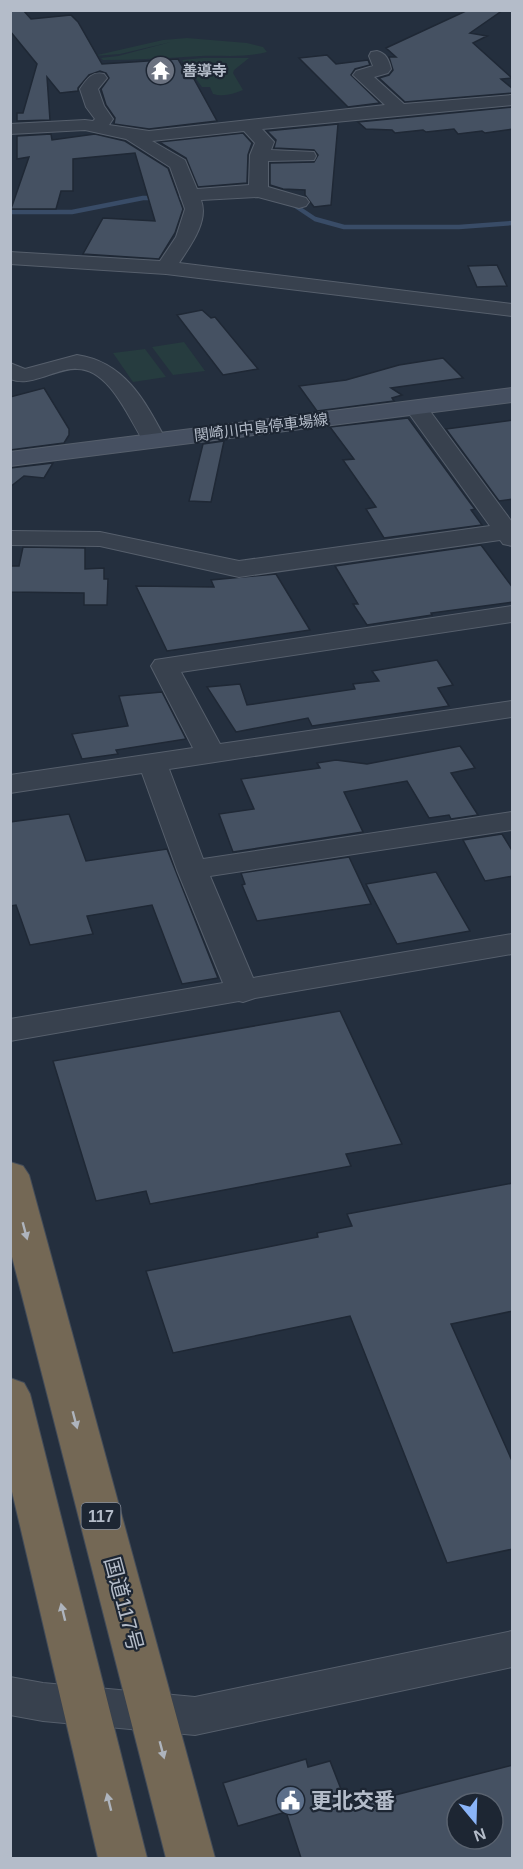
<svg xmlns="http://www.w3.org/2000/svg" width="523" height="1869" viewBox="0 0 523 1869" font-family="Helvetica,'Noto Sans JP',sans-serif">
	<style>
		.green { fill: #263c3f }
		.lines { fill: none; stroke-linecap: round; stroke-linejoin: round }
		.stream { stroke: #394c67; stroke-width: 4.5 }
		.building { fill: #455162; stroke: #1f2835; stroke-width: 1.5; fill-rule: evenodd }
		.street-casing { stroke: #565f6c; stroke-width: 2 }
		.secondary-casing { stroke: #565f6c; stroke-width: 2 }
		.highway-casing { stroke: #434c59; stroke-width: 2 }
		.street { fill: #38414e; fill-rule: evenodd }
		.secondary { fill: #465061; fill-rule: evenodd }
		.highway { fill: #746855; fill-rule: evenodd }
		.oneway { fill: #aeb4bd }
		.labels { text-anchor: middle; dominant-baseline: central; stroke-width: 4.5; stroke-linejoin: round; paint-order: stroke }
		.far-poi-label { font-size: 15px; font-weight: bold; fill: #b4bcc9; stroke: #1d2633; text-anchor: start }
		.far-street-label { font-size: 15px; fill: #b4bcc9; stroke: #1d2633 }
		.shield { fill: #1d2633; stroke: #878f9c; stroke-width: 1.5 }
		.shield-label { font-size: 16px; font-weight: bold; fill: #b4bcc9 }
		.near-street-label { font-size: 21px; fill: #b4bcc9; stroke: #1d2633 }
		.near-poi-label { font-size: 21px; font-weight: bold; fill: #b4bcc9; stroke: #1d2633; text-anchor: start }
	</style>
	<rect width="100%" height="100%" fill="#242f3e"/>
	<path class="green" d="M187,38L247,43L263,47L267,52C245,58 224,55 201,56C168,58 136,60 103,60L101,58L118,56L171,42L120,54L93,56L163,40Z
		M203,58H249L234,70L233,73L243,90C233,94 224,97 213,94L210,87H202L182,60Z
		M184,342L205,371L173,375L152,347Z
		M145,349L166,377L133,382L113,353Z"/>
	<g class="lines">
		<path class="stream" d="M291,203L315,219L344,227H459L512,223
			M10,212H72L143,198H182"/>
	</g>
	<path class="building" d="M10,10H23L31,19L71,15L78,22L102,64L178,59L185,71L189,70L217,121L149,129L114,124L115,118L106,105L101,89L109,78L106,73L100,71L89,75L78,88V91L60,93L47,77L50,120L17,121V113H23L37,64L10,31Z
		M468,10H503L470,33L487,36L473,43L512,78L501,79L513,89V93L405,102L379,78L389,75L393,70L389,57H396L386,48Z
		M327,55L336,64L368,60L370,65L355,69L351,75L380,103L348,107L299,58Z
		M513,107V129L485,133L482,131L458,134L454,129L426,132L423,130L395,133L392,130L366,129L358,122Z
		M338,124L331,205L314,207L305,195V190L283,189L270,185V163L314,162L318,155L314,150L274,148L276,140L267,131Z
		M243,133L252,143L248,155L247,183L198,187L186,158L159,142Z
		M51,134L52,140L95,134L125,141L168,168L183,209L175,233L159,259L83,254L103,218L155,221L135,153L73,159V191H61L56,209H11L29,157L17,159V136Z
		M497,265L507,286L477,287L468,266Z
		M202,310L211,318L215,317L258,369L223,375L177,315Z
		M443,358L463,378L391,388L402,395L392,398L394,401L317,411L299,386L346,380L399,365Z
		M44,388L69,429V435L64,443L10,450V397Z
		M408,418L471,504L475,509L471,510L482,525L384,538L366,509L376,507L343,460L354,459L330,427Z
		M513,420V499L499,501L446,429Z
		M224,441L211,502L189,501L203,444Z
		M53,463L44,478L24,476L10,487V468Z
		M481,545L513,588V602L431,613L432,615L367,625L353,604H358L335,566Z
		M23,547L85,548V569L104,568V579H108L107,605H84V593L10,592V566H19Z
		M276,574L310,630L167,651L136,586L214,587L211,580Z
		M437,660L453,685L438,688L449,706L312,726L308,718L236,732L207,687L240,684L247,705L355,689L353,684L379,681L372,671Z
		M162,692L186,739L116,750L118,754L82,759L72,734L128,726L119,696Z
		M460,746L475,768L451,773L478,815L451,819L449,815L429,818L407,781L344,792L363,832L233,852L219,814L254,809L241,779L320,768L317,763L336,760L367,764Z
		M69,814L86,861L167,849L218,978L182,984L152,905L87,916L93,934L30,945L16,905L10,906V822Z
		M502,834L513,852V876L485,881L463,840Z
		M349,857L371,904L257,921L242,885L245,884L241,873Z
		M436,872L470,931L397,944L366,884Z
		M340,1011L402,1144L346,1154L351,1166L150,1204L146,1191L96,1201L53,1061Z
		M513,1183V1311L451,1324L513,1463V1549L447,1563L350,1316L173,1353L146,1271L318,1237L317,1233L352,1226L347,1214Z
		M306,1759L308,1767L330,1761L348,1807L513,1765V1858H301L286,1812L238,1826L223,1783ZM457,1803H493V1839H457Z"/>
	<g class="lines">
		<defs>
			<path id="street" d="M377,51C386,53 389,60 391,69L388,73L374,77L404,104L512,95V105L262,129L274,142L271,150L314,152L316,156L314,160L268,161V187L306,198L309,202L306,206L299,208L258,197L201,200C209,221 191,245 179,263L512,304V316L166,274L10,264V252L160,261L176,237L185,209L170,167L126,139L85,130L10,134V124L85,120L93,121L95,119L86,107L80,89C87,79 92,71 104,74L107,78L98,89L104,106L113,119L109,125L149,131L385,105L353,75L356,71L373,66L369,56L371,52ZM244,131L255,143L250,155L249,185L197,189L185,160L152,141Z
				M77,355C125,362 145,401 166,440L162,445L154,447L146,445C130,422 111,369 77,369C67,368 56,373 46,376C33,380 23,384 10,379V363L25,369Z
				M416,401L424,403L512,522V546L503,544L500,540L239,577L100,546L10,545V531L100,532L239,561L490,526L405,408L408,403Z
				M512,606V622L181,672L220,744L512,701V717L169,769L203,859L512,812V830L210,876L253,978L512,934V954L255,998L243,1002L239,1001L10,1041V1019L223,983L177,870L142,773L10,793V775L193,748L151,666L155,660Z
				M512,1631V1667L195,1735L43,1721L10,1715V1677L43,1683L195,1697Z"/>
			<path id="secondary" d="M512,388V402L10,466V452Z"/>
			<path id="highway" d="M10,1162L23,1166L29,1175L215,1858H166L10,1249Z
				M10,1378L24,1383L30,1394L147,1858H98L10,1483Z"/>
		</defs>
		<use href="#street" class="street-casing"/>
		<use href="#secondary" class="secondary-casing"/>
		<use href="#highway" class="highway-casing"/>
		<use href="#street" class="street"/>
		<use href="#secondary" class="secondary"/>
		<use href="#highway" class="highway"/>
	</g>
	<defs><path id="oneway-solid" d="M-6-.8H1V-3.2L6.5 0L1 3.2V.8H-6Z" transform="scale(1.5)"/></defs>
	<g class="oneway">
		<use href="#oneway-solid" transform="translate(25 1231) rotate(75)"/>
		<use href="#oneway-solid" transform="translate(75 1420) rotate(75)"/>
		<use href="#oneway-solid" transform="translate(63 1612) rotate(-104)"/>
		<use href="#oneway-solid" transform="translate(162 1750) rotate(75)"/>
		<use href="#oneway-solid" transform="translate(109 1802) rotate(-104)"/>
	</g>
	<defs>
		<symbol id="temple-disc" viewBox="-11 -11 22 22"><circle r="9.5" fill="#6b7280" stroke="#1d2633"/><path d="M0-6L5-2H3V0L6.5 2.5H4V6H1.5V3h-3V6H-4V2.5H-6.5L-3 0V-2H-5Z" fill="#fff"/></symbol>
		<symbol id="civic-disc" viewBox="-11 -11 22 22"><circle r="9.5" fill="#5c6f8a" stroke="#1d2633"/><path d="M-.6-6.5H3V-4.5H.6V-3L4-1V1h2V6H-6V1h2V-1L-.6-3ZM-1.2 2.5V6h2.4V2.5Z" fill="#fff"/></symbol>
	</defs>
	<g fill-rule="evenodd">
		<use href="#temple-disc" x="144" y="54" width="33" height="33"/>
		<use href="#civic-disc" x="274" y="1784" width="33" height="33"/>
	</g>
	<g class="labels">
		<g class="far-poi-label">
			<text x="182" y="70">善導寺</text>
		</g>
		<g class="far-street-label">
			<text transform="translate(261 427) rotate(-7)">関崎川中島停車場線</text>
		</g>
		<rect class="shield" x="81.5" y="1503" width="39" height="26" rx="4.5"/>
		<g class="shield-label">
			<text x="101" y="1516">117</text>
		</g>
		<g class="near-street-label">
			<text transform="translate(124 1604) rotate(75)">国道117号</text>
		</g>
		<g class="near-poi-label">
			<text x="311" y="1800">更北交番</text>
		</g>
	</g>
	<rect width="523" height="1869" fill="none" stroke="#b4bcc9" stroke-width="24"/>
	<g transform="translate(475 1821) rotate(161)"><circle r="28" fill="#1d2633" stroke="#59626f" stroke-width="1.5"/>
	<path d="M0-4.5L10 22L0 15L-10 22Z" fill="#8ab4f8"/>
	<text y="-9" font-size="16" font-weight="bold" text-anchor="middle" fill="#b4bcc9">N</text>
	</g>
</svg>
